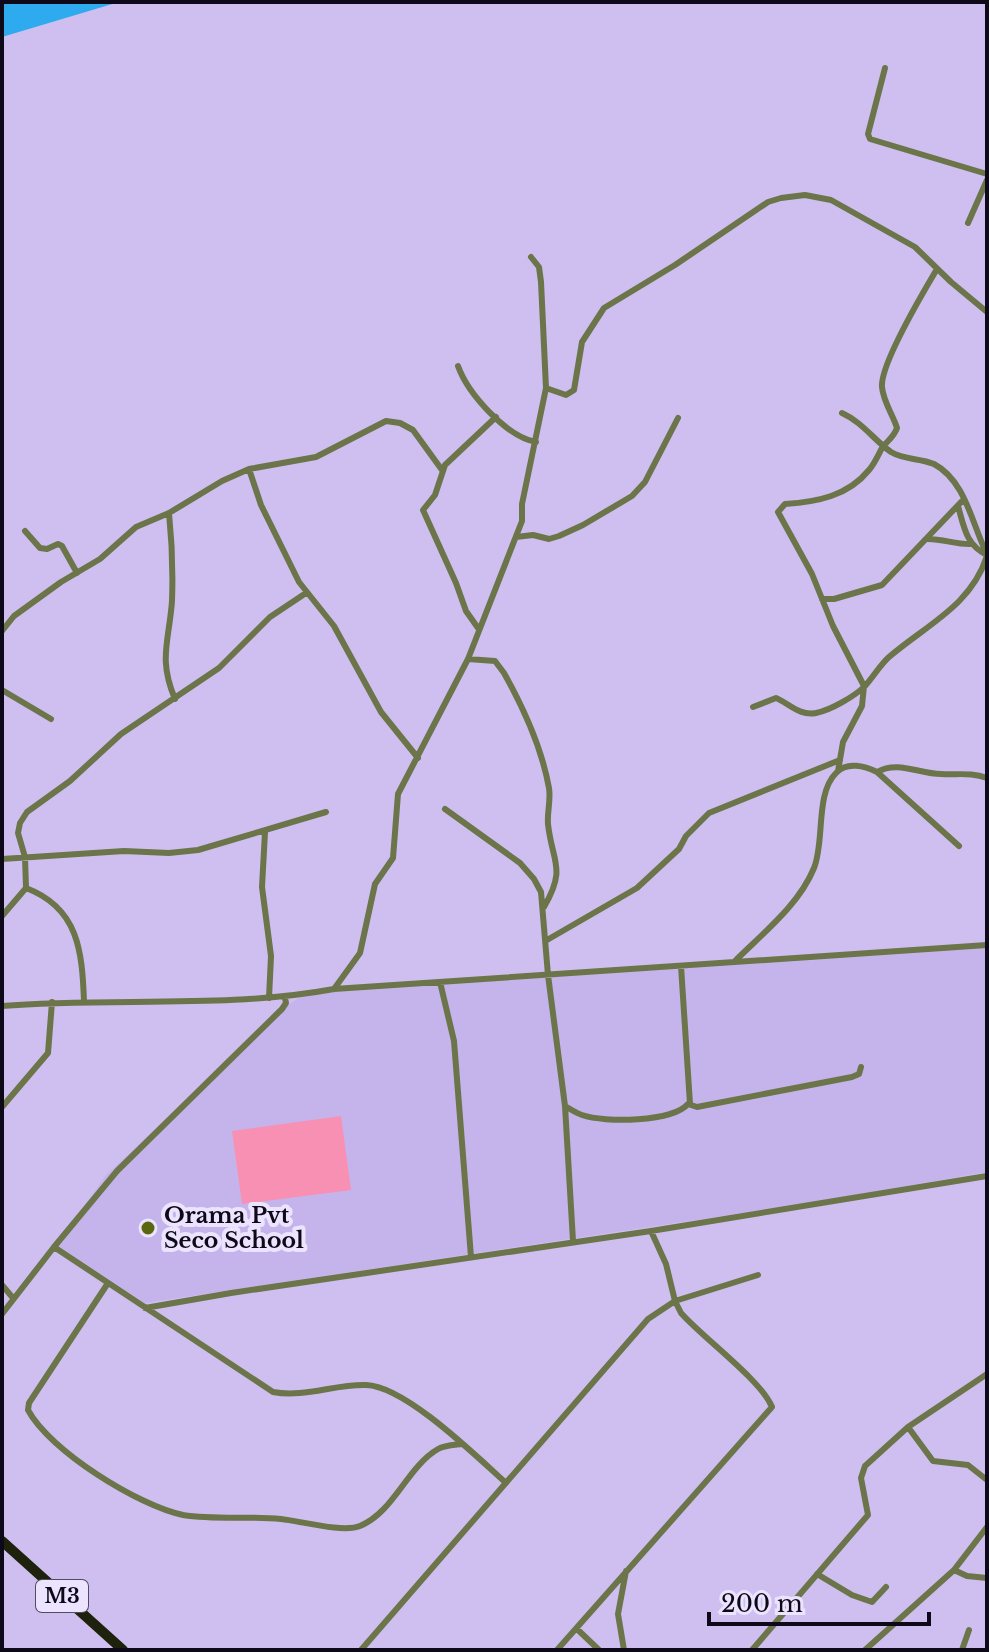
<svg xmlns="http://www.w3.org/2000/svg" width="989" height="1652" viewBox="0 0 989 1652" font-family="'Libre Baskerville',serif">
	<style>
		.built { fill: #c5b4eb }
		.green { fill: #f790b3 }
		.water { fill: #2eabef }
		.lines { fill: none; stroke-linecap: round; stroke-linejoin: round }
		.minor { stroke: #6c7549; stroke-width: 6 }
		.trunk { stroke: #1e220c; stroke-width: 10 }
		.poi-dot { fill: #59670e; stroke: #ece4fe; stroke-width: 3 }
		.labels { text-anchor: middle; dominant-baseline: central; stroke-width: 8; stroke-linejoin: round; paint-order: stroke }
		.shield { fill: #ece4fe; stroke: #514b5e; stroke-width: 2 }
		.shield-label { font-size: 20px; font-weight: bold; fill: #0e0919 }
		.poi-label { font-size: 22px; font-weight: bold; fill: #0e0919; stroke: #ece4fe; text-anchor: start }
	</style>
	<rect width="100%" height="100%" fill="#cebff0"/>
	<path class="built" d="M987,943V1172L809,1203L145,1303L57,1245L106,1175L286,1007L309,990Z"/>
	<path class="green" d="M341,1116L351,1190L242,1204L232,1131Z"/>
	<path class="water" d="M2,2H119L2,37Z"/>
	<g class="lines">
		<path class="minor" d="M885,68L868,134L870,139L987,174
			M968,223L987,180
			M458,366C468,394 507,437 536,442
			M546,388L566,395L574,390L582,342L604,308L675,265L768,202L781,198L805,195L831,200L915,247L951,282L987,312
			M842,413C862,422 874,440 891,452C904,460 920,458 934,464C966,481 972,525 987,554
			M249,469L261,505L299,582L334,626L381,712L418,758
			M958,506C964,527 966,545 987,555
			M169,513C172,542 173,573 172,601C169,642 158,659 175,699
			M25,531L40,548L47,549L58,544L62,546L77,573
			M516,537L533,535L549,539L559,536L583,525L632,496L645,482L678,418
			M928,539C944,539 957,545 972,544
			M822,599H834L882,585L963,500
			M478,628L466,611L456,583L423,510L435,495L445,465L496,417
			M2,631L14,616L61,582L100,559L136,527L169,513L222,481L249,469L316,457L386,421L400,423L413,430L442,470
			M468,659L495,661L504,673C523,707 542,749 549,788C551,800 547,812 548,824C552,862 567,868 544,907
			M2,690L51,719
			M753,707L776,698C790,704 799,716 816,713C831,710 855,696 865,686C874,676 880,665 889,657C926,625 971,606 987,556
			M838,771L843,742L862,706L864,686L833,626L812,574L778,512L785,504C817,502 848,496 869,470C875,463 878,455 882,448C887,441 894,437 897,428C893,415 883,401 882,387C880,364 924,291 937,269
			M877,772C898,760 919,774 941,774C958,775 971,772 987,778
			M445,809L520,863L534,879L541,892L548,975L565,1106L573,1241
			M265,832L262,887L271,956L269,998
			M2,859L124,851L169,853L198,850L326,812
			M26,888C79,908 82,952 84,1001
			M2,916L26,888L25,857L18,833L20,823L27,812L70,781L121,734L219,668L270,617L306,593
			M547,940L637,888L679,849L686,836L709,813L840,760
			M735,961C763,933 799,905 814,868C825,841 815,794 836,773C847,761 865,766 877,772L959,846
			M681,966L690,1104
			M440,982L454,1041L471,1257
			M334,989L360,953L375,884L393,858L398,794L468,659L522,521V504L546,388L541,282L539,267L531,257
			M2,1006C112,997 225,1009 334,989L987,945
			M565,1106C570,1109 576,1113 582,1115C605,1123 672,1122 688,1104L697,1107L852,1077L859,1074L861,1067
			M2,1107L48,1053L52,1002
			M54,1247L273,1392C304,1398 335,1384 366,1385C405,1386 476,1456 506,1483
			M108,1283L29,1403L28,1410C50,1451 139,1506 183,1515C215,1520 248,1516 281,1519C300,1521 343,1533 360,1526C394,1512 407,1467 438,1449C445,1445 454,1445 462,1444
			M2,1285L13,1298
			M145,1308L231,1293L651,1231L987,1176
			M2,1314L54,1247L117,1171L282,1009L286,1003L285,998
			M908,1427L933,1461L968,1465L987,1480
			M954,1570L967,1576L987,1578
			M817,1574L852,1595L872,1602L886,1587
			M577,1629L599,1650
			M361,1650L648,1319L675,1301L758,1275
			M557,1650L772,1407C761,1380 703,1338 681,1313L675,1301L666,1264L651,1231
			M624,1650L618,1614L626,1571
			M752,1650L868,1515L861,1478L865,1466L908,1427L987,1374
			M865,1650L954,1570L987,1527
			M962,1650L969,1630"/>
		<path class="trunk" d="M2,1541L123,1650"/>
	</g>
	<circle class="poi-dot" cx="148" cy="1228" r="8"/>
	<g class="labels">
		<rect class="shield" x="36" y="1580" width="52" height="32" rx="6"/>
		<g class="shield-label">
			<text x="62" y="1596">M3</text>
		</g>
		<g class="poi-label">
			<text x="164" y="1215">Orama Pvt<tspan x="164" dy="25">Seco School</tspan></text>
		</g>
	</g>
	<rect width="989" height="1652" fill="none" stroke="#0e0919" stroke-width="8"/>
	<path d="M709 1612v12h220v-12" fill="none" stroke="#0e0919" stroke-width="4"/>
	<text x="721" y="1612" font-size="24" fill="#0e0919" stroke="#ece4fe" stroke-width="6" paint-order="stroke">200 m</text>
</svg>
